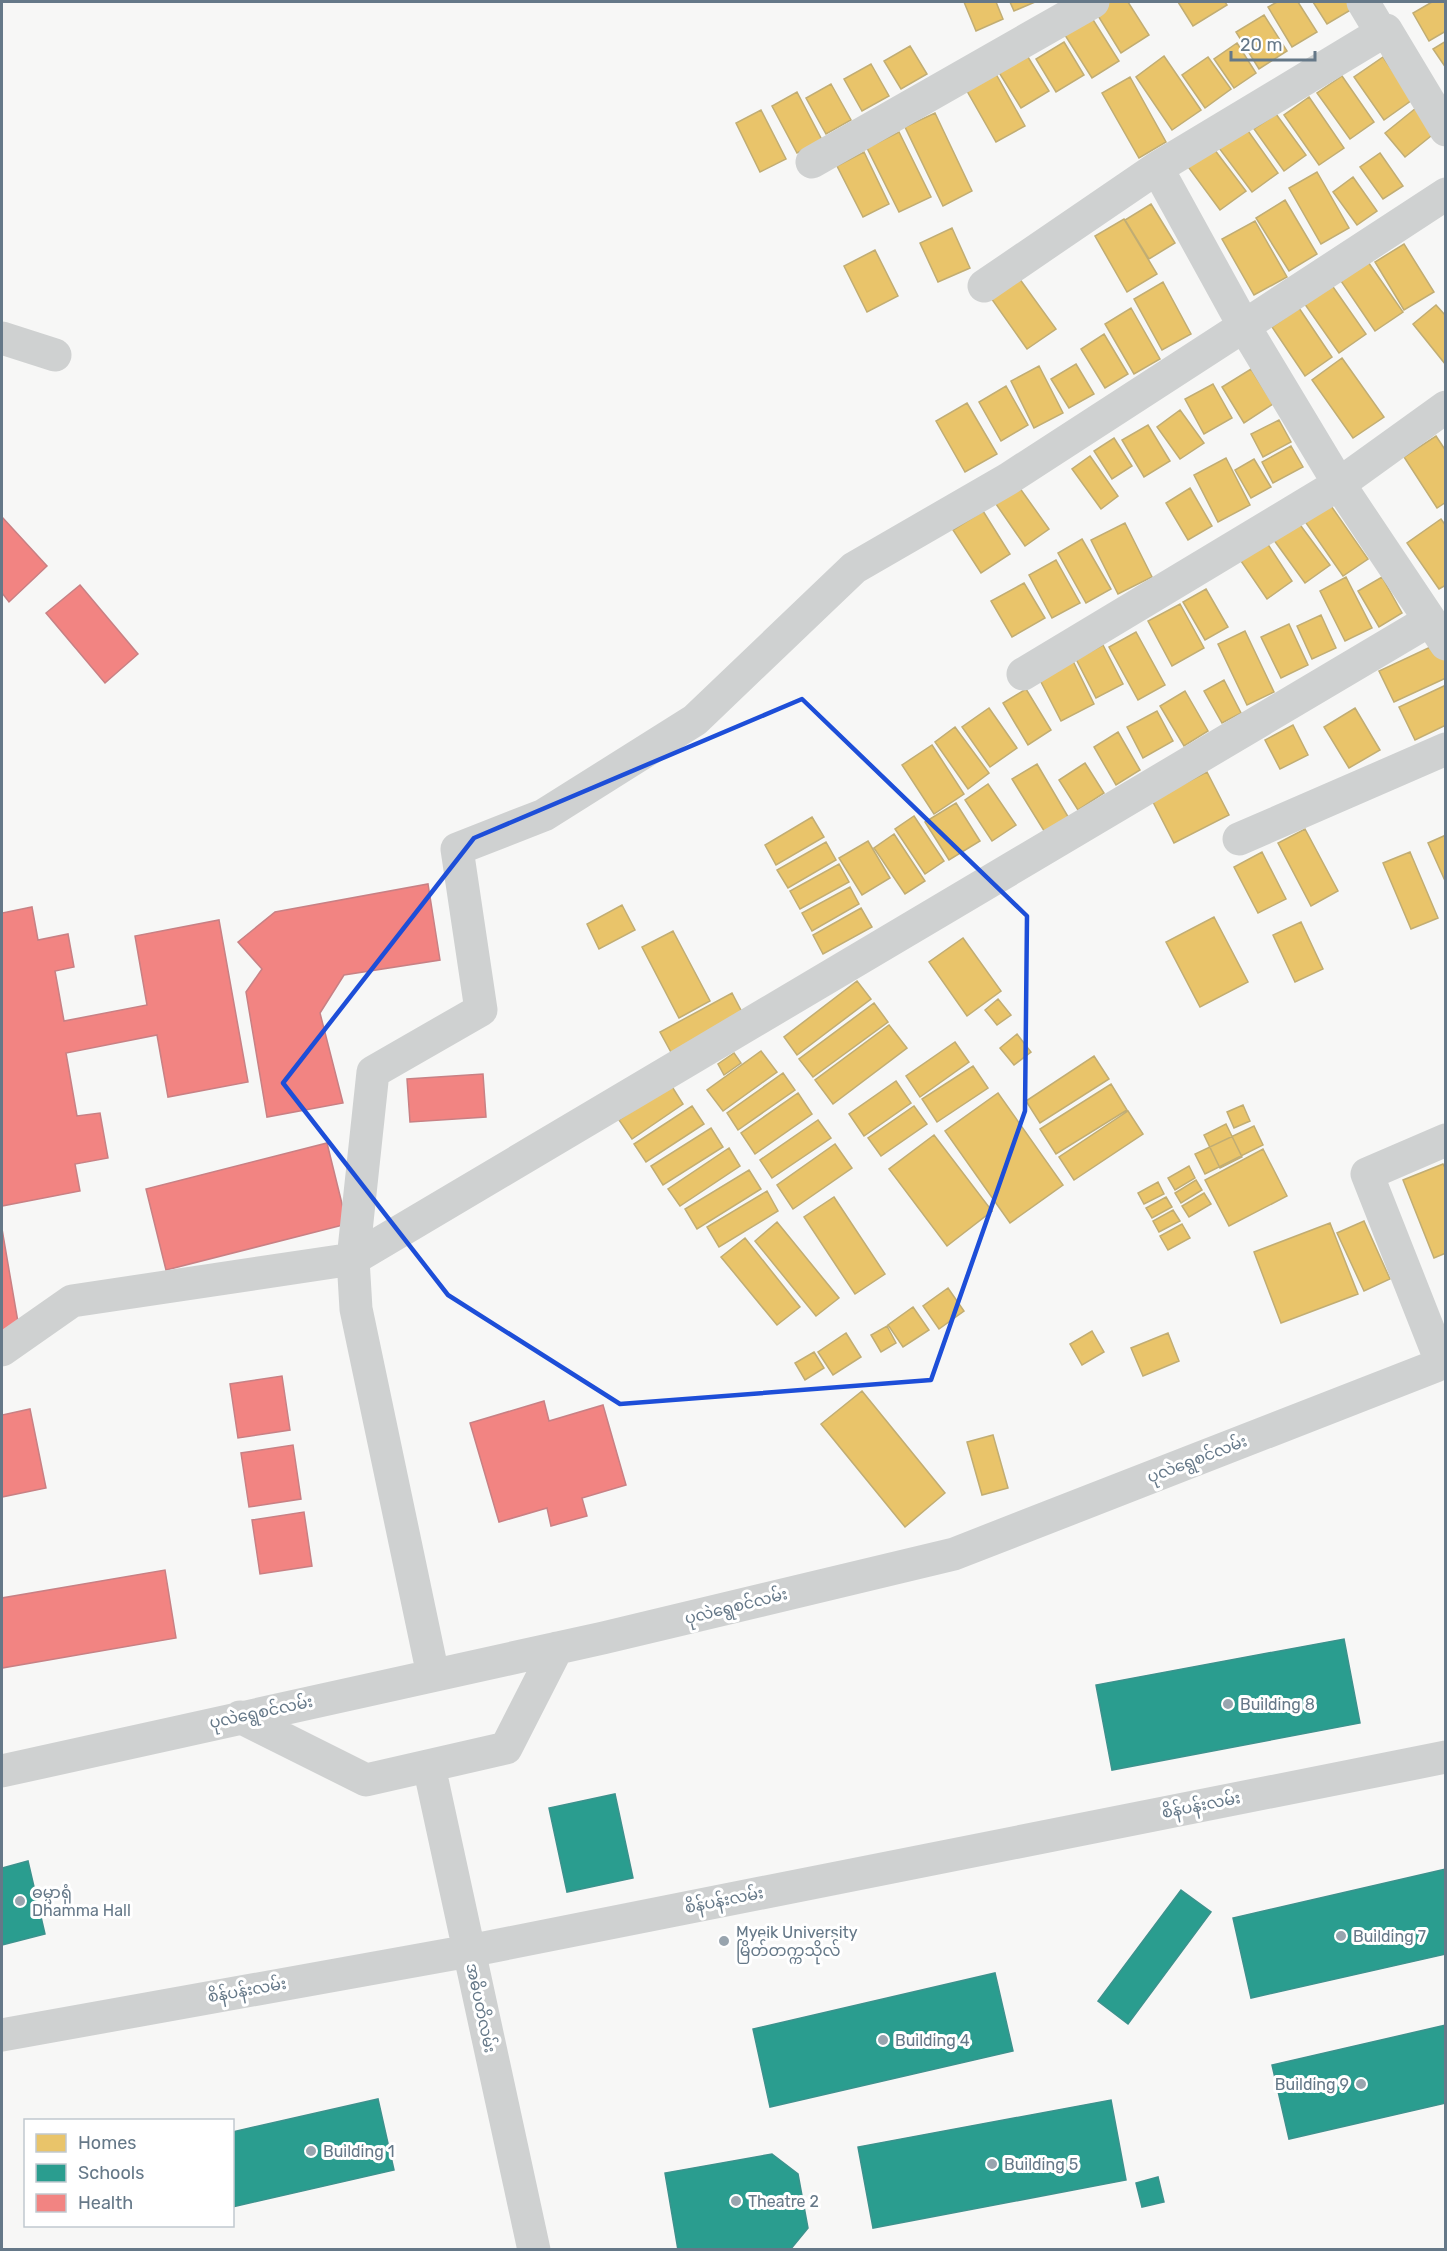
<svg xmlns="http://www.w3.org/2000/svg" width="1447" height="2251" viewBox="0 0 1447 2251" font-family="Rubik,'Noto Sans Myanmar',sans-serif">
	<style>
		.homes { fill: #e9c46a; stroke: #c1ad73; stroke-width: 1.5 }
		.schools { fill: #2a9d8f; stroke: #3c928d; stroke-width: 1.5 }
		.health { fill: #f28482; stroke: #c88084; stroke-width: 1.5 }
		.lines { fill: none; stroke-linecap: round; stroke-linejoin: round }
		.minor { stroke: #cfd1d1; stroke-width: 33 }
		.marked { fill: none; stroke: #1d4ed8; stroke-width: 4.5; stroke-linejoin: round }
		.poi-dot { fill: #98a4ae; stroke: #fff; stroke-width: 2 }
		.labels { text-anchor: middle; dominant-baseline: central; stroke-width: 6; stroke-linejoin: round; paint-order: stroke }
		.street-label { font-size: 16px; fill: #657888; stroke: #fff }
		.poi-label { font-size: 16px; fill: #657888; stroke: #fff; text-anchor: start }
	</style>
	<rect width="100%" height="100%" fill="#f7f7f6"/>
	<path class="homes" d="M964,2H996L1003,19L976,31Z
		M1010,2H1035L1014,11Z
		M1099,2H1128L1149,35L1121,53L1092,6Z
		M1178,2H1225L1227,5L1193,26Z
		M1277,2H1298L1317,32L1292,47L1268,7Z
		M1313,2H1357L1359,5L1327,24Z
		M1432,2H1446V31L1429,41L1413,13Z
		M1090,15L1119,61L1092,78L1063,32Z
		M1264,15L1287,51L1259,69L1236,32Z
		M1446,41V68L1433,49Z
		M1064,42L1084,75L1056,92L1036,59Z
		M1237,43L1256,73L1234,88L1214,59Z
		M910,46L927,74L901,89L884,61Z
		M1023,49L1049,91L1021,108L995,66Z
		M1164,56L1201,110L1172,130L1136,77Z
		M1208,57L1231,89L1205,108L1182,75Z
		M1383,57L1412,100L1384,120L1354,77Z
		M871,64L889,96L862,111L844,79Z
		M996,74L1025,126L996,142L967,91Z
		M1342,76L1374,122L1350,139L1317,93Z
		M1130,77L1166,142L1139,158L1102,93Z
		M831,84L851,120L826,134L806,98Z
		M797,92L822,140L797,153L772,106Z
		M1309,97L1344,148L1319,165L1284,115Z
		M1416,108L1436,132L1405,157L1385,133Z
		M761,110L786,159L760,172L736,123Z
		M935,113L972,191L943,206L905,127Z
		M1276,114L1306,155L1284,171L1254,129Z
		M1246,128L1278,173L1252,192L1219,148Z
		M899,132L931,197L899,212L867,148Z
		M1211,145L1246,191L1220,210L1186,164Z
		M864,152L889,204L863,217L837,166Z
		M1380,153L1403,186L1383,199L1360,167Z
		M1317,172L1349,228L1321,244L1289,188Z
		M1353,177L1377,211L1357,225L1333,192Z
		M1285,200L1317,254L1289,271L1256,218Z
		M1151,204L1175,243L1149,259L1125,220Z
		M1124,219L1157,274L1127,292L1095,236Z
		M1255,221L1287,277L1254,295L1222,239Z
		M952,228L970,268L938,282L920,243Z
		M1404,244L1434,292L1404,310L1375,262Z
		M875,250L898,296L867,312L844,266Z
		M1366,259L1403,312L1375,331L1339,278Z
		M1019,278L1056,329L1027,349L991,298Z
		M1163,282L1191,334L1162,350L1134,299Z
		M1331,284L1366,334L1339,353L1304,303Z
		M1436,305L1446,316V365L1413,324Z
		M1131,308L1160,359L1134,374L1105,324Z
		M1299,308L1332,357L1305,376L1272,327Z
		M1104,334L1128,374L1105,388L1081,349Z
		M1342,358L1384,417L1353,438L1312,380Z
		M1076,364L1094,394L1069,408L1051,379Z
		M1039,366L1063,413L1034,428L1011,381Z
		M1251,369L1273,404L1244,423L1222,387Z
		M1213,384L1232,418L1204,434L1185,399Z
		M1006,386L1028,425L1001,441L979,402Z
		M967,403L997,454L965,472L936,421Z
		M1180,410L1204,443L1180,459L1157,427Z
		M1279,420L1291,442L1263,457L1251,434Z
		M1148,425L1170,461L1144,477L1122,440Z
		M1436,436L1446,451V502L1437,508L1404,457Z
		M1114,438L1132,466L1112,479L1094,451Z
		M1291,446L1303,467L1273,483L1262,462Z
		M1090,456L1118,496L1101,509L1072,469Z
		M1226,458L1250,505L1218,522L1194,475Z
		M1254,459L1271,487L1251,498L1235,470Z
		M1019,487L1049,529L1025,546L996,504Z
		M1190,488L1212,526L1188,540L1166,503Z
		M1329,503L1368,559L1343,576L1304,520Z
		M983,511L1010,554L981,573L953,530Z
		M1295,518L1330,565L1305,583L1271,536Z
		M1441,519L1446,526V585L1439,589L1407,543Z
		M1125,523L1152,577L1118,594L1091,540Z
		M1082,539L1111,589L1086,603L1058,553Z
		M1267,543L1292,581L1267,599L1241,561Z
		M1056,560L1080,603L1052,618L1029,575Z
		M1346,577L1372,628L1345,641L1320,591Z
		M1382,577L1402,613L1379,627L1358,591Z
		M1024,583L1045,618L1012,637L991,601Z
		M1206,589L1228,627L1205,640L1183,602Z
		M1180,604L1204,648L1172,666L1148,621Z
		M1321,615L1336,648L1312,659L1297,626Z
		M1289,624L1308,665L1281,678L1261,637Z
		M1245,631L1274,692L1247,705L1218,644Z
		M1136,632L1165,685L1138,700L1109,647Z
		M1439,643L1446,656V678L1394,702L1379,671Z
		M1103,645L1123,684L1096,698L1076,659Z
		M1073,661L1094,704L1061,721L1039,678Z
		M1224,680L1241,713L1222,723L1204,691Z
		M1446,685V725L1415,740L1399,707Z
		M1026,689L1051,730L1028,745L1003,703Z
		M1185,691L1208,731L1184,746L1160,706Z
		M989,708L1017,748L990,767L962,727Z
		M1355,708L1380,750L1349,768L1324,727Z
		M1157,711L1173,741L1143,758L1127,727Z
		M1293,725L1308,755L1280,769L1265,740Z
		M955,727L989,773L968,789L935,742Z
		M1118,732L1140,770L1116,785L1094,747Z
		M932,745L964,794L934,814L902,765Z
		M1085,763L1104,793L1078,810L1059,780Z
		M1037,764L1070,820L1046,834L1012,779Z
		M1207,772L1229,815L1174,843L1152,800Z
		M988,784L1016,825L992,841L965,800Z
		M956,803L980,841L949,860L925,822Z
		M914,816L944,861L925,874L895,829Z
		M812,817L824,837L776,865L765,845Z
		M1305,829L1338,891L1311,906L1278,843Z
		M894,834L925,881L905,894L874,848Z
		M1446,835V883L1428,843Z
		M868,841L890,878L862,895L839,858Z
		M826,842L836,860L788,888L777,870Z
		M1262,852L1286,899L1258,913L1234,867Z
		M1410,852L1438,918L1411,929L1383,863Z
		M839,864L849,882L800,909L790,891Z
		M850,887L859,904L812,931L802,913Z
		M622,905L635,930L599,949L587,924Z
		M861,908L872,927L823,954L813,935Z
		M1214,917L1248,982L1200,1007L1166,942Z
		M1301,922L1323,969L1295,982L1273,935Z
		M673,931L710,1001L679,1018L642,947Z
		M963,938L1001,991L967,1016L929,962Z
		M857,981L871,999L797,1055L784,1037Z
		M732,993L744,1016L672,1054L660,1032Z
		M998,999L1011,1015L997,1025L985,1010Z
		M874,1003L888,1022L813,1077L799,1059Z
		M889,1025L907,1048L833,1104L815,1080Z
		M1017,1034L1031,1052L1014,1065L1000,1048Z
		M955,1042L969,1062L920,1097L906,1076Z
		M761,1051L777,1072L723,1111L707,1090Z
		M734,1053L741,1063L724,1075L718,1064Z
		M1094,1056L1109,1079L1040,1123L1026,1101Z
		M973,1066L988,1088L937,1122L922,1099Z
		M783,1073L795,1090L738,1130L727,1113Z
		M896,1081L911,1103L864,1136L849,1114Z
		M1111,1084L1127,1110L1056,1154L1040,1129Z
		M671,1085L683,1104L632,1139L619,1120Z
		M798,1093L812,1114L755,1154L741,1133Z
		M998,1093L1063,1185L1010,1223L945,1131Z
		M1243,1105L1250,1121L1234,1128L1227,1112Z
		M692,1106L704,1124L646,1162L634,1144Z
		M914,1106L927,1124L881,1156L868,1138Z
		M1128,1111L1143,1134L1074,1180L1059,1157Z
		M818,1120L831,1138L772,1178L760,1160Z
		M1226,1124L1242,1157L1220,1168L1204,1135Z
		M1254,1126L1263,1145L1205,1174L1195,1154Z
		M711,1128L723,1147L663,1185L651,1166Z
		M934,1135L992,1211L947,1246L889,1169Z
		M835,1144L852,1168L793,1209L777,1185Z
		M729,1148L740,1166L680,1206L668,1189Z
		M1263,1149L1287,1196L1229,1226L1205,1180Z
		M1443,1164L1446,1170V1253L1434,1258L1403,1180Z
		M1189,1166L1195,1178L1175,1190L1168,1178Z
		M749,1170L761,1189L697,1229L685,1209Z
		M1196,1180L1202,1190L1181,1203L1175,1193Z
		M1158,1182L1164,1194L1144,1204L1138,1193Z
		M767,1191L778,1211L719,1247L707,1227Z
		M1204,1193L1211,1204L1189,1217L1182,1206Z
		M834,1197L885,1274L855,1294L804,1217Z
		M1166,1197L1172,1207L1152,1218L1146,1208Z
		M1173,1210L1180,1221L1159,1232L1153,1221Z
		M1364,1221L1390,1279L1364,1291L1337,1233Z
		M777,1222L839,1298L816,1316L755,1241Z
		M1330,1223L1358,1294L1281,1323L1254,1252Z
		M1182,1224L1190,1238L1168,1250L1160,1236Z
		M745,1238L800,1307L777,1325L721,1257Z
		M948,1288L964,1311L939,1329L923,1306Z
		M913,1307L929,1330L903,1347L888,1325Z
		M887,1326L896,1343L881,1352L871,1335Z
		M1092,1331L1104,1352L1082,1365L1070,1344Z
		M846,1333L861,1357L833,1375L818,1352Z
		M1168,1333L1179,1361L1143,1376L1131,1348Z
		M814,1352L824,1368L805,1380L795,1363Z
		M862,1391L945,1493L905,1527L821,1424Z
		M993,1435L1008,1488L982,1495L967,1442Z"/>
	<path class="schools" d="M1344,1639L1360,1723L1112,1770L1096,1685Z
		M615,1794L633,1878L567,1892L549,1808Z
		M28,1861L45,1934L2,1945V1868Z
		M1446,1869V1954L1251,1998L1233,1918Z
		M1181,1890L1211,1912L1128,2024L1098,2001Z
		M995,1973L1013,2051L770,2107L753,2029Z
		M1446,2025V2103L1289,2139L1272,2065Z
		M378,2099L394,2170L232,2207V2132Z
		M1111,2100L1126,2180L873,2228L858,2147Z
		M772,2154L798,2174L808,2228L790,2250H678L665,2173Z
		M1158,2177L1164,2202L1142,2207L1136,2183Z"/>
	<path class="health" d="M2,517L47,566L9,602L2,593Z
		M80,585L138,654L105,683L46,613Z
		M428,884L440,960L344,975L320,1013L343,1103L267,1117L246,992L262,969L238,942L275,912Z
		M32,907L38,940L68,934L74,967L55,971L64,1021L147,1005L135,936L219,920L248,1082L168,1097L157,1035L66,1053L77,1116L100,1113L108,1158L75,1164L80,1191L2,1206V913Z
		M483,1074L486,1117L410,1122L407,1079Z
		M327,1143L347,1224L166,1270L146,1189Z
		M2,1229L19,1328L2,1331Z
		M282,1376L290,1430L238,1438L230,1384Z
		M544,1401L549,1421L603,1405L626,1485L582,1498L587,1516L551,1526L547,1508L499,1522L470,1423Z
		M30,1409L46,1488L2,1497V1415Z
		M293,1445L301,1499L249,1507L241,1453Z
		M304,1512L312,1566L260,1574L252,1520Z
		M165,1570L176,1638L2,1668V1598Z"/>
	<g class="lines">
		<path class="minor" d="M1363,2L1381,32
			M812,162L1093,2
			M1157,168L1386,30L1446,130
			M984,286L1157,168L1244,326L1446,194
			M2,338L55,355
			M1023,674L1339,484L1446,407
			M1239,839L1446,749
			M2,1350L72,1301L353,1259L373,1072L481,1010L457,849L544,815L695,720L854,568L1008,479L1244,326L1339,484L1446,644
			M1442,1364L1367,1174L1446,1140
			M433,1675L356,1309L353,1259L1430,620
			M240,1717L366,1780L506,1748L557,1648
			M429,1766L534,2250
			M2,1771L603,1638L954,1554L1446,1362
			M2,2035L469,1951L1446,1757"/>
	</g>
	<path class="marked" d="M802,699L1027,916L1025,1111L931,1380L620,1404L448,1295L283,1083L474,838Z"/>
	<g class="poi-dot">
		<circle cx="1228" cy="1704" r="6"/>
		<circle cx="20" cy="1901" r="6"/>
		<circle cx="1341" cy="1936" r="6"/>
		<circle cx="724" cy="1941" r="6"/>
		<circle cx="883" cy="2040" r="6"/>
		<circle cx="1361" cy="2084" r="6"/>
		<circle cx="311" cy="2151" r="6"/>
		<circle cx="992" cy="2164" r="6"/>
		<circle cx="736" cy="2201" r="6"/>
	</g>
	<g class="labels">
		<g class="street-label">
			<text transform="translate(1197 1459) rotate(-21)">ပုလဲရွေစင်လမ်း</text>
			<text transform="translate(736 1606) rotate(-14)">ပုလဲရွေစင်လမ်း</text>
			<text transform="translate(261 1712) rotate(-12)">ပုလဲရွေစင်လမ်း</text>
			<text transform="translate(1201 1805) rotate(-11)">စိန်ပန်းလမ်း</text>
			<text transform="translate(724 1900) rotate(-11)">စိန်ပန်းလမ်း</text>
			<text transform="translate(247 1990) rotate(-10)">စိန်ပန်းလမ်း</text>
			<text transform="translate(481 2008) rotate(78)">အဓိပတိလမ်း</text>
		</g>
		<g class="poi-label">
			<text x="1240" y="1704">Building 8</text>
			<text x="32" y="1892">ဓမ္မာရုံ<tspan x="32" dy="18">Dhamma Hall</tspan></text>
			<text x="736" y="1932">Myeik University<tspan x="736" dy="18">မြိတ်တက္ကသိုလ်</tspan></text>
			<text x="1353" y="1936">Building 7</text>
			<text x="895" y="2040">Building 4</text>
			<text x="1349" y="2084" text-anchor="end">Building 9</text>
			<text x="323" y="2151">Building 1</text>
			<text x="1004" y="2164">Building 5</text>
			<text x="748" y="2201">Theatre 2</text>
		</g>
	</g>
	<rect width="1447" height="2251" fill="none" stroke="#657888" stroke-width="6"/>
	<rect x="24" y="2119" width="210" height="108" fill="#ffffff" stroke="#c1c9cf" stroke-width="1.5"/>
	<rect x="36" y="2134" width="30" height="18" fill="#e9c46a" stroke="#c1c9cf" stroke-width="1.5"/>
	<text x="78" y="2149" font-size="18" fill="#657888">Homes</text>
	<rect x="36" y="2164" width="30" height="18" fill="#2a9d8f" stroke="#c1c9cf" stroke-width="1.5"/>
	<text x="78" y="2179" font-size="18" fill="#657888">Schools</text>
	<rect x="36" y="2194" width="30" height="18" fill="#f28482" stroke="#c1c9cf" stroke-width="1.5"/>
	<text x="78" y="2209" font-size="18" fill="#657888">Health</text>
	<path d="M1231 51v9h84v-9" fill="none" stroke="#657888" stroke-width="3"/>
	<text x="1240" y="51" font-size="18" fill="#657888" stroke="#ffffff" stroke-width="4.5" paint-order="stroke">20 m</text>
</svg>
